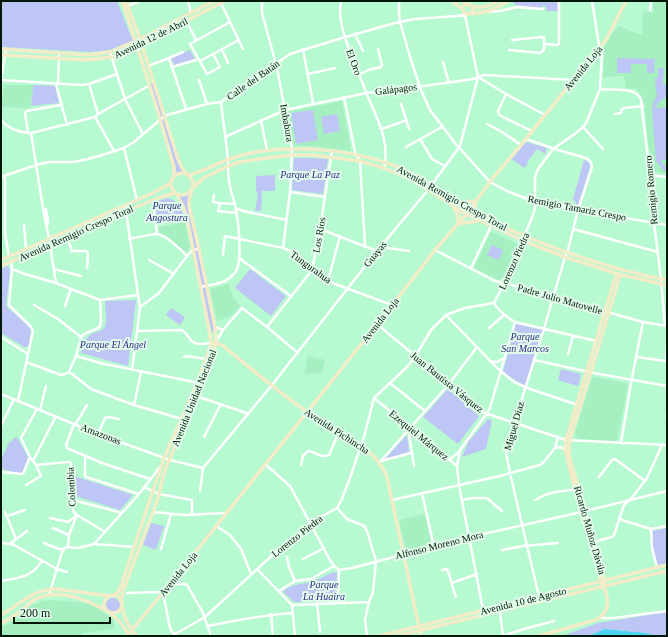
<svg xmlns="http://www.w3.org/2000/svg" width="668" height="637" viewBox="0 0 668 637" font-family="'Times New Roman',serif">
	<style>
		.built { fill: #a6efc1 }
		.green { fill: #bdc6f4 }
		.water { fill: #4ed3f2 }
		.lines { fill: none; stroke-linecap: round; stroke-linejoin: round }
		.street { stroke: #fff; stroke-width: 2.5 }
		.secondary { stroke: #f3ecc8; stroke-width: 3.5 }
		.labels { text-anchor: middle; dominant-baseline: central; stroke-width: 4; stroke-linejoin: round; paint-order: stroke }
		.street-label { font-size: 10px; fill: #001709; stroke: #e2fceb }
		.park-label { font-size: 10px; font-style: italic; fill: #2e2c8a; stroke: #e2fceb }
	</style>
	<rect width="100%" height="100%" fill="#b7f9d0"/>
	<path class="built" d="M653,1H667V174L652,171L651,170L644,102L639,92L636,89L626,88L624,76L603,77L604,47L614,31L619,26L638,34H642L643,11L650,12L653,14L654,12L653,10Z
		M4,85H33L30,108L1,107Z
		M342,101L351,151L313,146H294L288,112Z
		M185,222L190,246L188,250L185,252L177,246L171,239L159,232V227Z
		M491,232L516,243L517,245L505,276L499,280L474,268Z
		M229,284L233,298L240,306L231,316L217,321L210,289Z
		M308,356L325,360L322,373L304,374Z
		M594,377L627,383L628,385L617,440L614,441L578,439L576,437L575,433L592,378Z
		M425,514L431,543L430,544L408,550L405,545L404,543L399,520Z
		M53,600L85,603L95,606L113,619L114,629L82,633V636H1V627L9,624L18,618L26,612L28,607L43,601Z"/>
	<path class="green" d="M1,1H117L133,41L109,50L90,52L1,47Z
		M513,1H557L558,11H546V7L544,6H543L541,8L515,5L513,2Z
		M190,50L195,59L174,65L171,58Z
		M617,58L655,59L654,73H647V64H631V73H617Z
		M658,68H664L663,85H667V96L658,103L656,108L667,107V159L661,160L663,164L667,167V172L663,170L656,161L652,109L654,100L657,96L656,91L655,78H658Z
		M153,83L164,117L185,173H180L175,176L149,85Z
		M33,85L55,86L59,103L31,106Z
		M313,110L318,140L296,144L291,113Z
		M337,114L340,131L324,134L321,117Z
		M526,142L547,148L545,154L537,149L527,162L528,163L524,168L512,159Z
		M294,158H312L328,159L323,194L292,190Z
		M584,160L587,161L590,165V167L578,206L573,199Z
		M275,175V191H262L261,211H255L258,194L256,191V176Z
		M190,193L188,200L198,249L194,250L190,230L177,194L182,196Z
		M167,198C181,202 181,208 185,220L158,223L154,203L161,200Z
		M492,245L503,250L499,260L487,255Z
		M199,249L215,331L212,332L210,324H208L194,250Z
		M7,266L9,267L10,272L6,305L8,308L30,327L31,329L29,345L27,347H24L1,333V269Z
		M250,269L286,296L271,316L235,288Z
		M136,300L128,366L81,353C82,345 85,336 94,333C98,331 102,331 105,327C107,322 105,307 105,301Z
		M171,308L185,317L180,325L166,315Z
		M516,324L543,330L525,386L509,376L503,371Z
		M561,369L581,374L578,386L558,380Z
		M448,389L479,416L458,444L423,417Z
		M488,419L492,420L486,449L462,457L468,442Z
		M407,435L409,452L385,459Z
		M17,437L28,457L22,474L1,469V460L10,441L12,442L13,439Z
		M74,476L133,495L120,510L75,496Z
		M151,523L164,526L156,550L143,545Z
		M667,528V563L657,565L653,548L652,531Z
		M333,572L337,573L336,600L333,602H294L283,592C291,583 302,585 313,581C320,579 326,575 333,572Z
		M106 605a7 7 0 1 1 14 0a7 7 0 1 1-14 0Z
		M667,612V636H658L646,633L605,629L588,636H562L598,623Z"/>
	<path class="water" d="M605,629L646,633L658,636H588Z"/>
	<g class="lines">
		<path class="street" d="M188,1L191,13
			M220,1L243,49
			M262,1V13L277,68L292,149L290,192L283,248
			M341,1C338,18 343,32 349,49C355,65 362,81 368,97C378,120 390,142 384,168
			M399,1V12L400,22L411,60L421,90L430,110L455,143L490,182L507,191L535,202L578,210L667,225
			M127,6L140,1
			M650,10L651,1
			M487,12L500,11L517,7L543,9
			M184,16L196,40
			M355,34L363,51
			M544,44L558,45L559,43V1
			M303,49L313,103
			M222,50L228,63
			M509,50L540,53C546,51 544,43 544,38L543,37L512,40
			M110,52L125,99L143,134
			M213,54L220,67L209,73L207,74L190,44L230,22
			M169,58L183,52
			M200,61L239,40
			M443,62L449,83
			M148,66L169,58L186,109
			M172,67L196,60
			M308,74L335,68
			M359,75L368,70L381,67L382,65L378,49
			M478,77L506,94L545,115
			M1,80L80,85L89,84L117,74
			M199,80L207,104
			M1,81L6,49
			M56,84L67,125
			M58,84L59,53
			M89,84L98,114
			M600,89C612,91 637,86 641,100L650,175L654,223L661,279L665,326
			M506,94L498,111L499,115L532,131
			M344,97L355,152L360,161L365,246
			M401,104L409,129
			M615,114L621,113L622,109L624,108L643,106
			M95,117L114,151
			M1,120C8,129 18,132 29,133C35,133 41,130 47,129C63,125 79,121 95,117L98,114L150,85
			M261,120L267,150
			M487,124L502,132L521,145
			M583,127L603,149
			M382,129L407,120
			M28,133L25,113L27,111L61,105
			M31,133L43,208L49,239
			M225,137L285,110L367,93L417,87L473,79L484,75L573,80
			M420,139L432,159L445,166
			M526,139L558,150L586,158L591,162L592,167L578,210L568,250L565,257L543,332L507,446L506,453L510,473L540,601
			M406,147L442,127
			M124,148L137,200
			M650,175L667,177
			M4,176L5,181V232L8,251L9,257
			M1,177L36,165L49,162H73L84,160L99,156L124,148L134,142L161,119L167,115L207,104L221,102L290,54L342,38L395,23L415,19L457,16L468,14
			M290,192L325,197
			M214,195L213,202L220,203
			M153,200L157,234
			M235,204L220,203L218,211L236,213
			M124,206L126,211L140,308L132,370
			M236,208L243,211L287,220
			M46,209L48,222L47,225
			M24,225L26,249
			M320,229L377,251
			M573,229L658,252
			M67,237L72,251H86L88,253L87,268
			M129,239C135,238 152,234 157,234C167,235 181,250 187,256
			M50,245L56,283L71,289L100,300L138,295
			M381,247L409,251
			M435,250L495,281L505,283L553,297L643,322L667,326
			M223,255L225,236L283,248L290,251L319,275L335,284L392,305
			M239,258L291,296
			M149,260L174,274
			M11,261L12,269L9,305L31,327L33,331L18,401
			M471,268L491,226
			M12,269L25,274L56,283
			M54,269L81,276
			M328,281L340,236
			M201,287C214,284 228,284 236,271C243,260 238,218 235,205C233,197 230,189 229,181C228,174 228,167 228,160C226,140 223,121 221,102
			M494,303C499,312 507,317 515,322L596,341
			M34,305L58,319L81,337
			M65,306L71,289
			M140,307L159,293L187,256L193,250L199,249
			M446,315L497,368L514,382L530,389L578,405
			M377,324L482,412L566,440L667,445
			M215,327L223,330
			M267,327L312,270L320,229L332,151
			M489,328L504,315
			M137,331L182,330C185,332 187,334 189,338C195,346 202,344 211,343
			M1,337L28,354
			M216,342L223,330L242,308L267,327L297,352
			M568,354L573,336
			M76,356L100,363L199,383
			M184,357L186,356L206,359
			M636,357L665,361L666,359L667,343
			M534,360L594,373L667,386
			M490,361C496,363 499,362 504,358
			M26,362L61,375L65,374L69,372L76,356L81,337L84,334L98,328L100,326L101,321L100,300
			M69,372L72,374L91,389L134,405L182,419
			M390,383L425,411
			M1,394L98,434L170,460L203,468
			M196,396L249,414
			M374,398L457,466L459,485L484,615
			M134,405L141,372
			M40,410L46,386
			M666,416H667
			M74,424L66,445L67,448L102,463L150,479
			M75,425L87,405
			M1,426L14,399
			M410,428L409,434L414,466
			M98,434L105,418L109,417L119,419
			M204,437L221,404
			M621,443L631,383L643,322
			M556,448L560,447L565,449
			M85,456V475L86,477L139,494
			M449,460L460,451
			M33,461L56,416
			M381,461L411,453
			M380,462L449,384L477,347
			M265,464L290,486L330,560L334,566L339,570L352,568L470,537L577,513L667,491
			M36,465L68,462H70L71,465L73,511L77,515L105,532
			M301,465L303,456L308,451C315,451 321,459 329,455L339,432
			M457,466L460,450L487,413L490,408L515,322
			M203,468L272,385L377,251L428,190L460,146L478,77L464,11
			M1,472L23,474L30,457
			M599,477L612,460L615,459L645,481
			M26,485L41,476L36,465L30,457L21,438L37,409
			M144,487L159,494L192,500V515
			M200,491L203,468
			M422,493L434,547
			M73,500L122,513
			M392,500L500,476L540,465L543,463L555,448L558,437
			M462,500L473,498H486L488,499L502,511
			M535,500L545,495L555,492L579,489
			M337,508L347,519L364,526L367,531L376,561L373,592L369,602L365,619L367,636
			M5,512L16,539
			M153,512L185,515L225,513
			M7,516L25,510
			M50,518L68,522L77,515
			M619,519L651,529L667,526
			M216,526L230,535L241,549L251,574
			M53,528L69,535
			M651,529L652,548L657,567
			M594,542L612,537L614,535L624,505L631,499L647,478L662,445
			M1,543L10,544L14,545L57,569L67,572
			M11,543L27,531
			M44,543L59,549H64
			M94,544L139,494L160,467
			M68,547L78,548L94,544L135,547
			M68,547L69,535L77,515
			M161,549L171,514
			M502,550L523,546L558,543
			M287,557L289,567L295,581
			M303,559L324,548
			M257,569L292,605L295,636
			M442,570L447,569C451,578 452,588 456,597
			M1,581C17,578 34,577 42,560
			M452,583L477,574
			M170,584H184L187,585L203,613L211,636
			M279,591L295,581L311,579L334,566
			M127,593L158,592L163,593L170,628L172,632L175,634
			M49,595L62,552L65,548L68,547
			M317,603L320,632
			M338,603L339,570
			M292,605L369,602
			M500,612L503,636L524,629L554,621
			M271,614L273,636
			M601,618H614L667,611
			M208,626C236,620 264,615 293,613
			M173,636L175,634L205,617L279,549L310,523L337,508L342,499L350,478L364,437L374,398L407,367L415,357L431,330L446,315L465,308L494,303L506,280L533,215L535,208V179L536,174L538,169L553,149L576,133L583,127L587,121L600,89L602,53L599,45L592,1"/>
		<path class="secondary" d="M122,1L124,6L158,112L174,167V173L173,179
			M126,1L140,39L178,159L182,168L187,174
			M452,1L463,9
			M463,1L469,5
			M463 9a5 5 0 1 1 10 0a5 5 0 1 1-10 0Z
			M471,6C482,9 490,6 499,1
			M470,14C488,12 492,11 508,1
			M1,49L88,55L110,52L140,39L214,1
			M1,55L87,60L112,57L141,44L225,1
			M171 184a11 11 0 1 1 22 0a11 11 0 1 1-22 0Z
			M188,175C202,172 214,165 227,160C248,152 271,149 293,149C331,148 379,156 413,174C437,187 457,205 482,217C541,245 603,268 667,280
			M193,188L197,184L205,177L228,166L240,162L266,158L292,155H313L360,161L384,168L408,178L428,190L466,214L526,242L565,257L618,274L667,285
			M457,202L476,201
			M476,202L475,209L479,214
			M454,209L458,215V223
			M457,224L478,221
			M1,260L153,193L166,186L172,182
			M1,266L126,211L158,198L175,193
			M214,343L222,345C249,367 277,391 306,411C332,431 375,444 387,477L421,636
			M604,586L605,581L570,459L569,449L570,440L600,342L619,279V274
			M104 604a9 9 0 1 1 18 0a9 9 0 1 1-18 0Z
			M113,596L117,593L120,589L164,458L197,383L206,359L211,343L208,324L187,219L183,206L176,193
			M121,602L123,591L153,512L159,494L164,473L209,363L216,343L215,327L199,249L189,206V200L192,189
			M122,606C124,618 128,627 137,636
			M110,613L121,623L130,636
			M1,615C21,604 31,590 56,589L110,596
			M1,623C9,620 15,615 22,610C26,607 29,603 34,600C57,587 86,599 107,611
			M127,636L170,584L390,308L435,250L464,217L493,178L520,146L606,40L626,1
			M379,636L667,565
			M397,636L667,571
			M539,636L595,620C612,613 609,594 601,582L575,490L565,449L566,440L615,278L618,274"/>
	</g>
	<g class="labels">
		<g class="street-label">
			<text transform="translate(151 38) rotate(-26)">Avenida 12 de Abril</text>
			<text transform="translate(354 62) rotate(69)">El Oro</text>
			<text transform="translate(583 68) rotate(-51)">Avenida Loja</text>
			<text transform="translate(253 80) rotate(-35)">Calle del Batán</text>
			<text transform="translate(396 89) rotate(-7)">Galápagos</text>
			<text transform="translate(287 123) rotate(80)">Imbabura</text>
			<text transform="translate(651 190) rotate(-95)">Remigio Romero</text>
			<text transform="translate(452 198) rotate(29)">Avenida Remigio Crespo Toral</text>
			<text transform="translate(577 208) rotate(11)">Remigio Tamariz Crespo</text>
			<text transform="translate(76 233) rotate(-24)">Avenida Remigio Crespo Toral</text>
			<text transform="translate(319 235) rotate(-80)">Los Ríos</text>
			<text transform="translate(375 254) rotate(-51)">Guayas</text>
			<text transform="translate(514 261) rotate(-66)">Lorenzo Piedra</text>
			<text transform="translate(311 267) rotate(36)">Tungurahua</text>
			<text transform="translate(560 299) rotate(16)">Padre Julio Matovelle</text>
			<text transform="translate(380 320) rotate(-52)">Avenida Loja</text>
			<text transform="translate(447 382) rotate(39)">Juan Bautista Vásquez</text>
			<text transform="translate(194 398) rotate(-68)">Avenida Unidad Nacional</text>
			<text transform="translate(514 426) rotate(-74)">Miguel Diaz</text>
			<text transform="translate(337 431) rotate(33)">Avenida Pichincha</text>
			<text transform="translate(101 434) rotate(21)">Amazonas</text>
			<text transform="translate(419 435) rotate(39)">Ezequiel Márquez</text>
			<text transform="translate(71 487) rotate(-93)">Colombia</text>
			<text transform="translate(590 530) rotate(74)">Ricardo Muñoz Dávila</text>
			<text transform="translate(297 536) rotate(-38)">Lorenzo Piedra</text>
			<text transform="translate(439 545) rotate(-14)">Alfonso Moreno Mora</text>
			<text transform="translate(178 574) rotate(-51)">Avenida Loja</text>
			<text transform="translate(523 601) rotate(-14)">Avenida 10 de Agosto</text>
		</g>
		<g class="park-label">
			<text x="310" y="174">Parque La Paz</text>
			<text x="167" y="205">Parque<tspan x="167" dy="12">Angostura</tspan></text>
			<text x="525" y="336">Parque<tspan x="525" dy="12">San Marcos</tspan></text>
			<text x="113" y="344">Parque El Ángel</text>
			<text x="324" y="584">Parque<tspan x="324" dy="12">La Huaira</tspan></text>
		</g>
	</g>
	<rect width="668" height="637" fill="none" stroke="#001709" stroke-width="4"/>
	<path d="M14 617v6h96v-6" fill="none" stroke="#001709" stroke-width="2"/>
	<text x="20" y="617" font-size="12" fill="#001709" stroke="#e2fceb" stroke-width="3" paint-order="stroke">200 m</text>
</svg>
